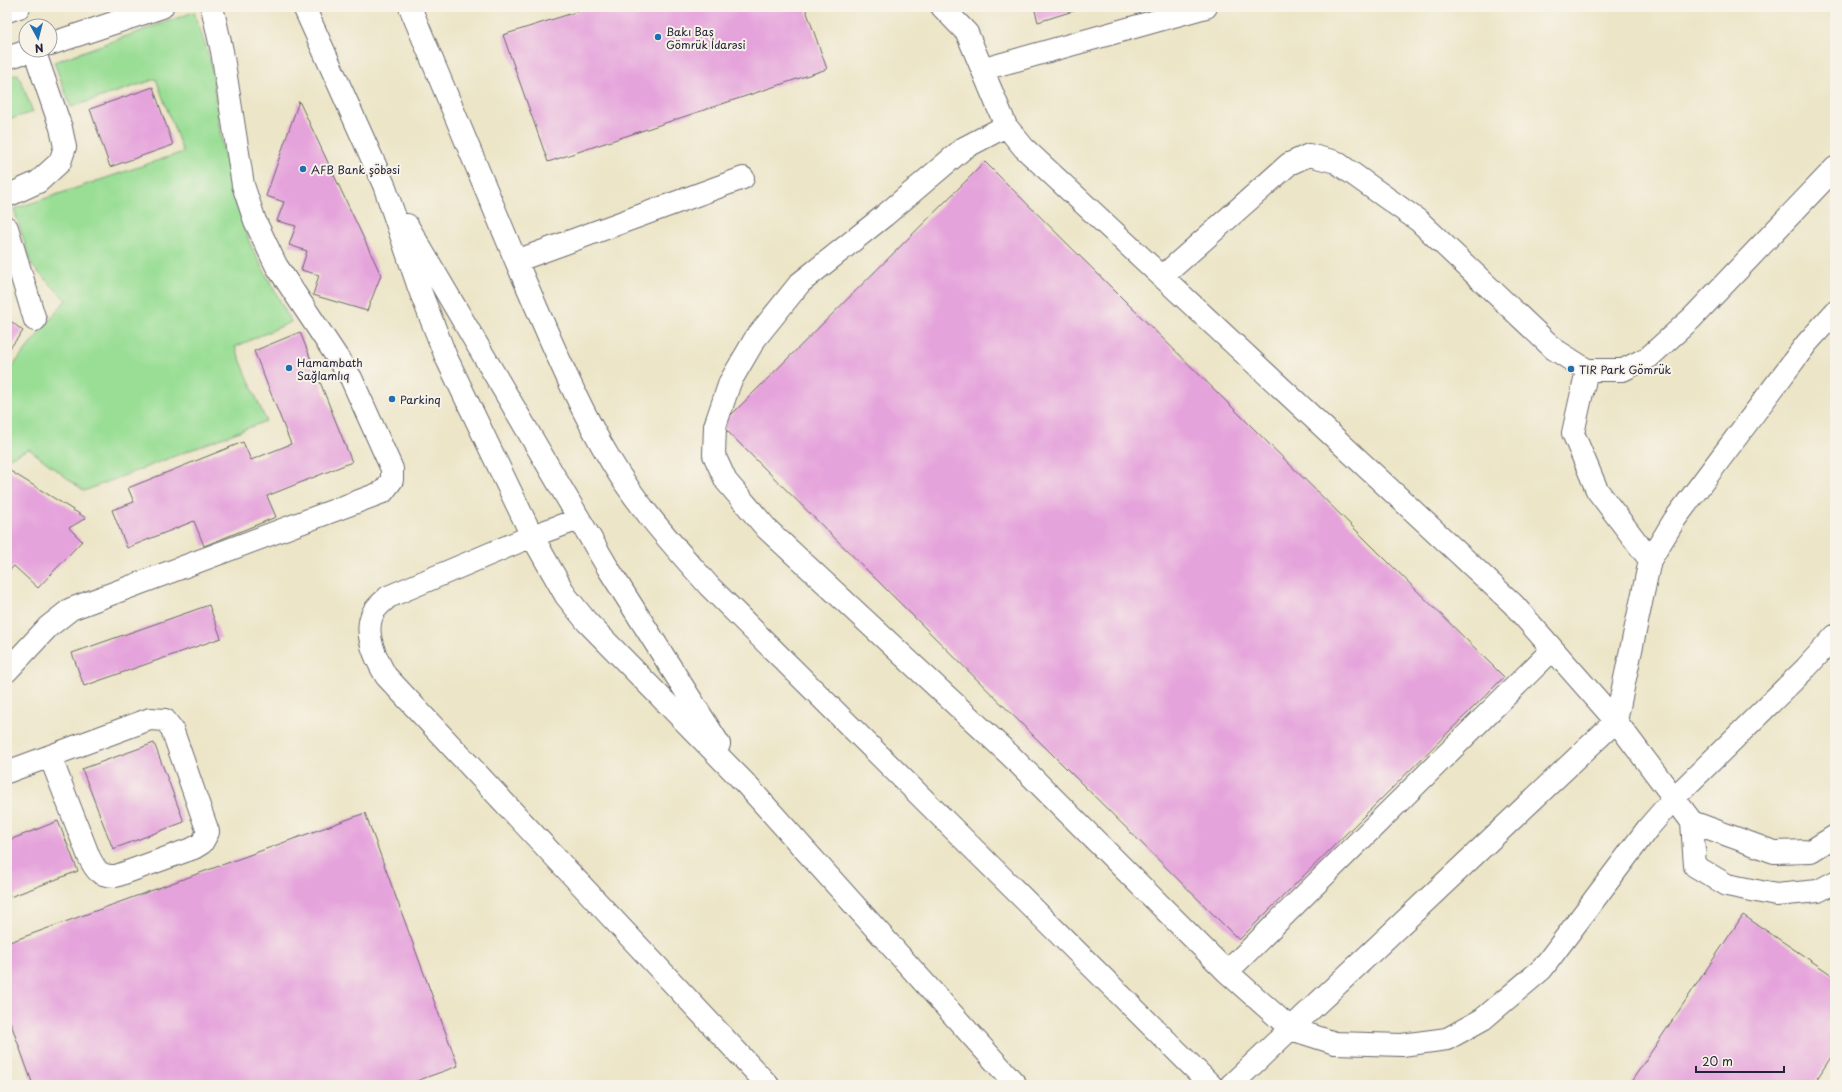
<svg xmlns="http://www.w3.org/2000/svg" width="1842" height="1092" viewBox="0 0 1842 1092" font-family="'Playpen Sans',sans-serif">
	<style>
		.green { fill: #9ade95; stroke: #5e8068 }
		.building { fill: #e5a3db }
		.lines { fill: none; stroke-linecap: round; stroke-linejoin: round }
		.minor-casing { stroke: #69666c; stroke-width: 24 }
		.highway-casing { stroke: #69666c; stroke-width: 24 }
		.minor { stroke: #fff; stroke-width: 22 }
		.highway { stroke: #fff; stroke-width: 22 }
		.poi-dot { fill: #1f6fb2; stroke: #f7f3e8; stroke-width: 1.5 }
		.labels { text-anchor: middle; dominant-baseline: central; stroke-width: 4; stroke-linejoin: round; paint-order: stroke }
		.poi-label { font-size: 11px; fill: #22223b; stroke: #f7f3e8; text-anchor: start }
	</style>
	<rect width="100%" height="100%" fill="#f7f3e8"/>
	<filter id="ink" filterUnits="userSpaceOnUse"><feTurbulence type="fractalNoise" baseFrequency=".025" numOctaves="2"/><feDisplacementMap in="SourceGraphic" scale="8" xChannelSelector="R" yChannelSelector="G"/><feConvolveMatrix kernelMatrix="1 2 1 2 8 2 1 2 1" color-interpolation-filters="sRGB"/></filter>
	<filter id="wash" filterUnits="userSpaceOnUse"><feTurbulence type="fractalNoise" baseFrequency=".012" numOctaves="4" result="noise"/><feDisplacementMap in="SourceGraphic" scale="16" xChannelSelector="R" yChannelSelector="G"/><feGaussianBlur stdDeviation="0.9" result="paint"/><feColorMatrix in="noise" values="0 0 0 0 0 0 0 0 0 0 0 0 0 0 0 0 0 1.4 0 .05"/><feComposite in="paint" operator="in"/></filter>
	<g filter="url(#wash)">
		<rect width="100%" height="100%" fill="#ece5c7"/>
		<path class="green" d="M194,12L211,62L220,132L232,192L250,244L291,322L235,347L266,421L84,491L29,449L7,459V373L66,300L32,266L14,209L183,152L156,79L71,107L54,62Z
			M18,74L33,112L7,120V77Z"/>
		<g id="blocks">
			<path class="building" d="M592,7H805L827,69L548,162L503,35Z
				M1034,7H1086L1038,22Z
				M153,87L173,145L110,167L90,109Z
				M299,101L381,275L367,311L313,295L319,275L301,270L307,251L289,245L296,226L277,221L284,202L266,196Z
				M985,162L1504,677L1239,940L721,425Z
				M7,318L23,331L7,352Z
				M300,332L352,462L267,496L276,517L204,546L194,521L127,548L112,510L134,502L128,488L243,442L251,460L291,444L254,351Z
				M7,469L86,518L69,528L82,541L38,588L14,566L7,573Z
				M209,605L221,638L84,686L72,653Z
				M154,743L184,822L113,849L82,769Z
				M365,813L458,1066L405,1085H33L7,1013V943Z
				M58,821L78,871L10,897L7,889V841Z
				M1743,915L1835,977V1051L1813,1085H1629Z"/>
		</g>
	</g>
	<g filter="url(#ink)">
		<use href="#blocks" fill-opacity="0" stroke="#69666c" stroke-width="1"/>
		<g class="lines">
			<defs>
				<path id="minor" d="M304,7L384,185L419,288L446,357L532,536L566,596L587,622L744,782L1016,1085
					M410,7L516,261L743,178
					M942,7L967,33L1006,126L1024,148L1513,604L1616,721L1692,822L1695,866L1727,885L1776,895L1818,891L1835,882
					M50,44L162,7
					M7,58L31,50
					M984,69L1206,7
					M1006,126L964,148L884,216L800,283L755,339L730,382L715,426L714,455L726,481L767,529L1011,756L1227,972L1291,1029L1335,1043L1402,1045L1447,1039L1483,1019L1542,969L1648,828L1674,798L1806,668L1835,636
					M7,196L38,182L60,162L65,147L61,128L34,50
					M407,225L608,568L719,744
					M7,228L35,320
					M516,261C546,328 573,398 611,461C638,507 675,547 710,587L1211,1085
					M1162,277L1289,164L1309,155L1336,162L1419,221L1554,349L1587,370H1623L1649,357L1692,318L1835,168
					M1587,370L1573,433L1597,490L1650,560
					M579,519L532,536L388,597C384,601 376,607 373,613C363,633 376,659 386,676L768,1085
					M7,671L48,627L71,609L383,492L392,480V469L351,378L276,265L255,221L243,185L222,51L212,7
					M7,772L150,719L165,720L172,729L208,832L202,843L194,848L116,876C99,876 96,871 89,857L50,756
					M1692,822L1774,852L1811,851L1835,836
					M1227,972L1552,650
					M1231,1085L1616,721L1650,560L1675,519L1807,343L1835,312"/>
				<path id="highway" d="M7,11L19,7"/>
			</defs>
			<use href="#minor" class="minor-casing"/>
			<use href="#highway" class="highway-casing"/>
			<use href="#minor" class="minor"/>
			<use href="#highway" class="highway"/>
		</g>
	</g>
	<g class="poi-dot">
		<circle cx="658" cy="37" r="4"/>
		<circle cx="303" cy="169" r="4"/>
		<circle cx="289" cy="368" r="4"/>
		<circle cx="1571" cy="369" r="4"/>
		<circle cx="392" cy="399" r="4"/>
	</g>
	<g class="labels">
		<g class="poi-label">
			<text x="666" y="31">Bakı Baş<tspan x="666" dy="13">Gömrük İdarəsi</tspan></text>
			<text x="311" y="169">AFB Bank şöbəsi</text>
			<text x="297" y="362">Hamambath<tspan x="297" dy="13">Sağlamlıq</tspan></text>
			<text x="1579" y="369">TIR Park Gömrük</text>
			<text x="400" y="399">Parkinq</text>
		</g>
	</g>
	<rect width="1842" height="1092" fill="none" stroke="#f7f3e8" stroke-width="24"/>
	<g transform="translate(38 38) rotate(173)"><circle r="19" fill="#f7f3e8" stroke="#a29fa3"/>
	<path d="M0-3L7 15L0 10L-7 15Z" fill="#1f6fb2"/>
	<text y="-6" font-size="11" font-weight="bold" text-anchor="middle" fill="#22223b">N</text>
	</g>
	<path d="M1696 1066v6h88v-6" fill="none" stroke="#22223b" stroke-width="2"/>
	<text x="1702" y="1066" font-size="12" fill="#22223b" stroke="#f7f3e8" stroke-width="3" paint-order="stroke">20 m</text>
</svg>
